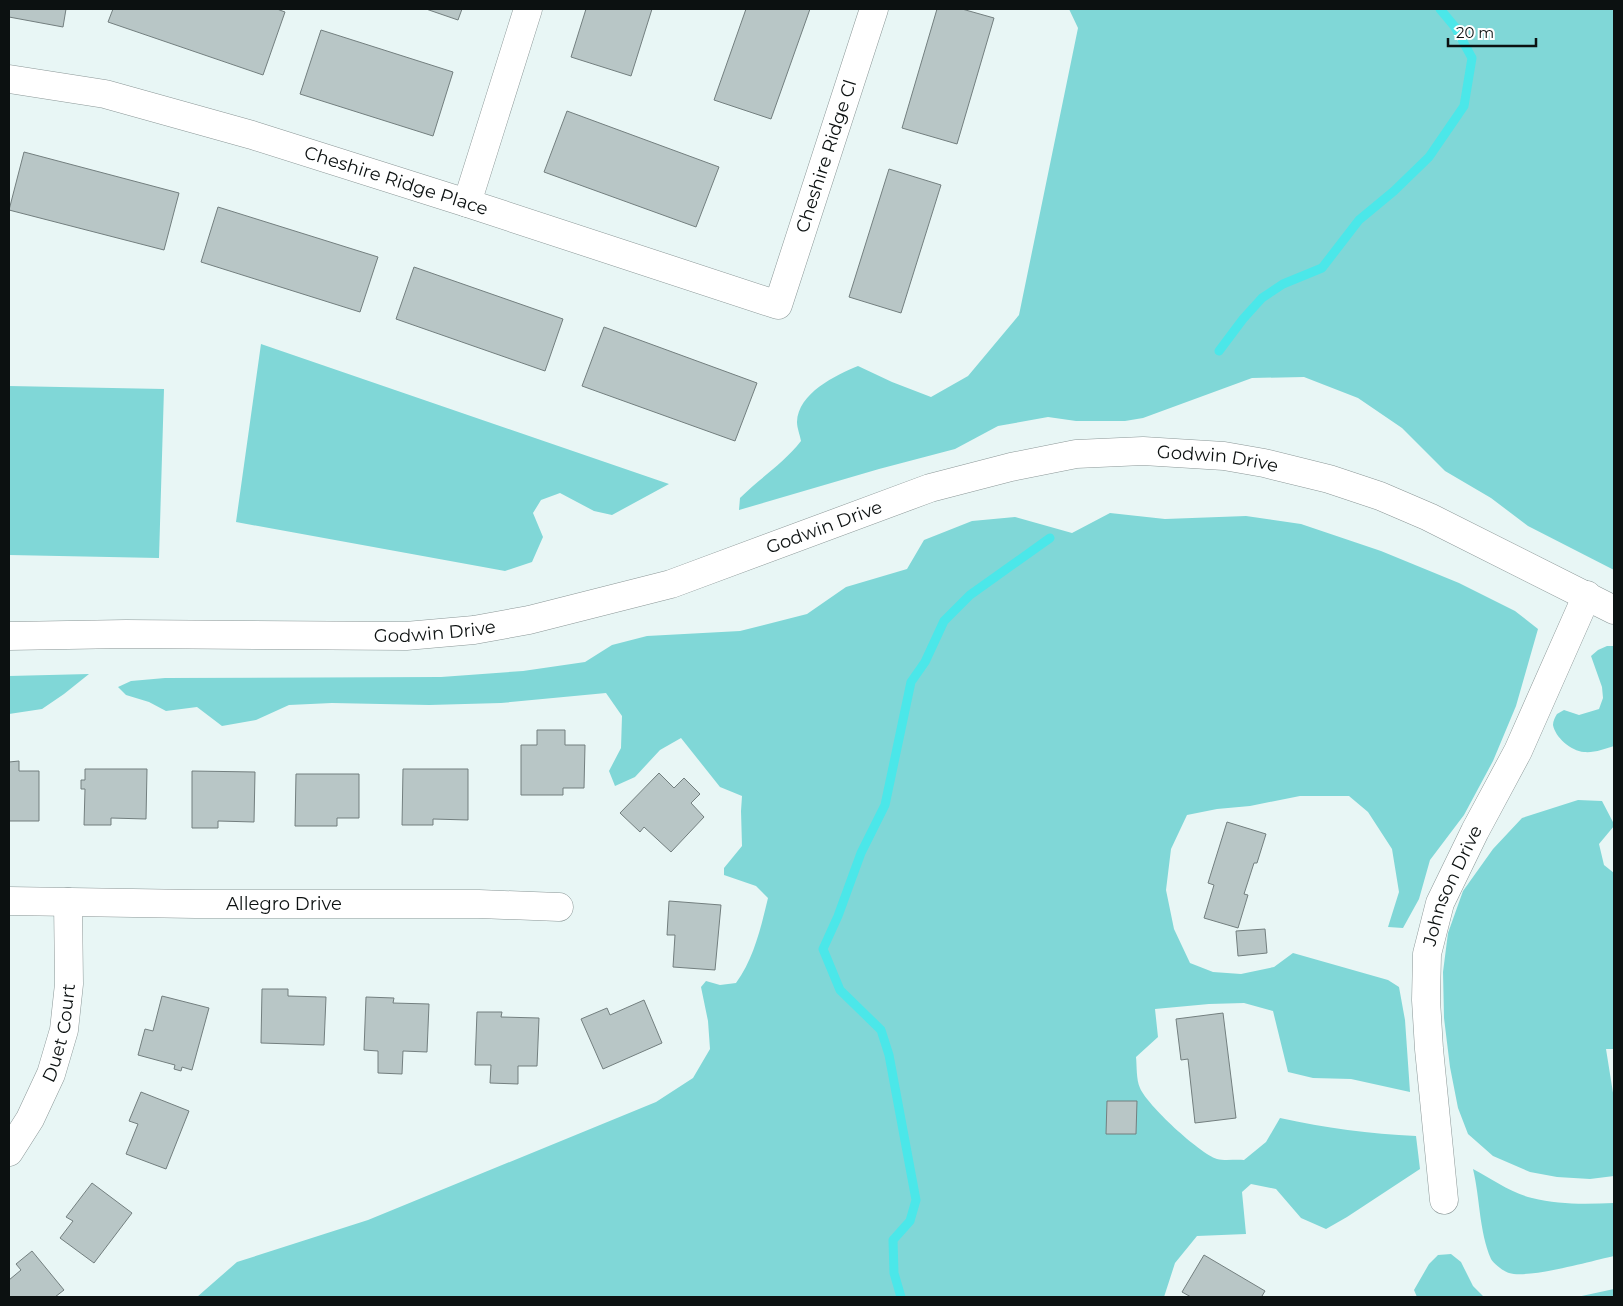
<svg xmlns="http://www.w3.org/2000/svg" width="1623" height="1306" viewBox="0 0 1623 1306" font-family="Montserrat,sans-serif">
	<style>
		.green { fill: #80d7d7 }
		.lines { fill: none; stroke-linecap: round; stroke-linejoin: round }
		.stream { stroke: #4be7e9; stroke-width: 9 }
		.building { fill: #b8c6c6; stroke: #737f7f }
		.street-casing { stroke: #8b9797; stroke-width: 29 }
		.secondary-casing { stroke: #8b9797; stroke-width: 29 }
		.street { stroke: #fff; stroke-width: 28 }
		.secondary { stroke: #fff; stroke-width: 28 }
		.labels { text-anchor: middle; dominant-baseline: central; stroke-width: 5; stroke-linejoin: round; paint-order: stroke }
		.street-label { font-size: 18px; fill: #0c1111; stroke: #fff }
	</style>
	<rect width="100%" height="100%" fill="#e8f6f5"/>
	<path class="green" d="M1069,9H1614V570L1528,526L1491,498L1445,471L1402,428L1358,398L1304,377L1252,378L1143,418L1125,421H1076L1048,417L998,426L955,449L879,469L739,510L740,498C760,478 783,464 801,441C800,435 797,428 797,422C798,393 836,375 858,366L892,382L931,397L968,376L1019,315L1078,28Z
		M261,344L669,484L612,515L594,511L560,493L541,500L533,513L543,537L532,562L505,571L236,522Z
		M9,386L164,389L159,558L9,555Z
		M1110,513L1165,519L1246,516L1301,524L1381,551L1459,583L1515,611L1538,629L1516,706L1493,761L1464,815L1430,860L1419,899L1403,928L1388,927L1399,892L1392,849L1368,812L1349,796H1300L1250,806L1217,809L1187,815L1171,849L1166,890L1174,929L1190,963L1213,972L1241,974L1274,967L1293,953L1388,980L1399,987L1405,1020L1410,1092L1351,1079L1313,1078L1288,1072L1273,1011L1244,1003L1209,1004L1155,1009L1158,1037L1136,1057C1137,1066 1136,1079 1140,1088C1147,1105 1199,1153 1217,1159C1225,1161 1236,1159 1244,1160L1266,1142L1280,1118C1325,1128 1370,1134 1416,1136L1420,1169L1347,1217L1326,1229L1301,1218L1276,1189L1251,1184L1242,1192L1246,1234L1197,1236L1175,1263L1164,1297H197L237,1262L368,1220L656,1102L693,1078L710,1049L708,1021L701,987L706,981L720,985L736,983C754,958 761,927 768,898L756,886L724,875V868L742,846L741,811L742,796L720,787L681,738L660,750L635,777L615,786L609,771L621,748L622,716L606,693L501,703L429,705L332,703L289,705L256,720L222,726L197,707L166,711L149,702L126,695L118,687L131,681L165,678L441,677L523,671L585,662L612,645L647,636L740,631L807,614L846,587L907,569L924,540L972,521L1015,517L1072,533Z
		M1607,646H1614V746C1605,749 1594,753 1584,752C1571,751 1555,737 1553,725C1553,721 1555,717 1557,714L1564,710L1579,715L1599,709L1603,698L1602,687L1591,656L1598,650Z
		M89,674L64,694L42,709L9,714V676Z
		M1578,800L1602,801L1614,824V826L1599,844L1604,865L1614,873V1049H1606L1614,1099V1176L1590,1179L1557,1177L1530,1172L1493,1156L1468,1134L1458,1108L1450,1067L1444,1018L1443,972L1448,933L1463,891L1493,849L1522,818Z
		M1473,1169C1492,1179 1511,1193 1532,1198C1559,1205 1587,1204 1614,1203V1256C1591,1261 1529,1279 1509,1273C1503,1271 1494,1264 1491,1259C1479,1231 1480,1198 1473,1169Z
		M1451,1254L1461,1262L1473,1286L1484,1297H1429L1428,1296L1417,1297L1414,1290L1429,1264L1438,1255Z
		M1614,1289V1297H1543H1577Z"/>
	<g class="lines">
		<path class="stream" d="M1219,351L1243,319L1262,298L1283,284L1322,268L1359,220L1394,191L1429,157L1464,106L1472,58L1455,27L1440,9
			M901,1297L894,1273L893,1240L910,1221L916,1200L889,1055L881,1030L840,990L823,949L838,916L861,853L885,805L911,682L925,662L944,621L970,595L1050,538"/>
	</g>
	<path class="building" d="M9,9H66L63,27L9,17Z
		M113,9H277L285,12L263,75L108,22Z
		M426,9H462L458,20Z
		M586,9H652L631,76L571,57Z
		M746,9H810L771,119L714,100Z
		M937,9H962L994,18L957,144L902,128Z
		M321,30L453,72L433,136L300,94Z
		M567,111L719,167L696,227L544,172Z
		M24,152L179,193L164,250L9,210Z
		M889,169L941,185L901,313L849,297Z
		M218,207L378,257L360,312L201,262Z
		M414,267L563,319L545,371L396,319Z
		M604,327L757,383L735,441L582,386Z
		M537,730H565V745H585L584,788H563V795H521V745H537Z
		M19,761V771H39V821H9V762Z
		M85,769H147L146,819L111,818V825H84L85,789H81V780H85Z
		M403,769H468V820L433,819V825H402Z
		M192,771L255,772L254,822L218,821V828H192Z
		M659,773L674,788L684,778L700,794L691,803L704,817L671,852L644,827L640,832L620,813Z
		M296,774H359V818H337V826H295Z
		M1227,822L1266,834L1257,863H1254L1244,894L1248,895L1238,928L1204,918L1214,885L1208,883Z
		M669,901L721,905L715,970L673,967L675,935H667Z
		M1265,929L1267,953L1238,956L1236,931Z
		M262,989H288V996L326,997L324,1045L261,1043Z
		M162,996L209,1008L192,1070L182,1067L181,1071L174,1069L175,1065L138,1055L145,1029L153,1031Z
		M366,997L394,998L393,1003L429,1004L427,1052L403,1051L402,1074L378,1073V1051L364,1050Z
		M644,1000L662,1043L603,1069L581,1019L607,1008L610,1015Z
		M477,1012H502L501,1017L539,1018L537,1066H518V1084L490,1083L491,1065H475Z
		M1223,1013L1236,1118L1195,1123L1188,1059L1181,1060L1176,1019Z
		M141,1092L189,1111L166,1169L126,1154L138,1124L129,1121Z
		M1107,1101H1137L1136,1134H1106Z
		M92,1183L132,1213L94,1263L60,1238L73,1221L66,1217Z
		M32,1251L64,1290L55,1297H9V1280L21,1270L16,1264Z
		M1204,1255L1265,1291L1262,1296L1265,1297H1191L1182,1292Z"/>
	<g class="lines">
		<defs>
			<g id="street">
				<path id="s1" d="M9,79L105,94L252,135L467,203L778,305L874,9"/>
				<path d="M467,203L528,9"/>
				<path id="s2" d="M9,901L195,904H479L559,907"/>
				<path id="s3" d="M9,1152L30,1119L51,1074L64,1030L69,984L68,902"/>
				<path id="s4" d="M1444,1200L1429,1049L1426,1000L1427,954L1440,903L1475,831L1518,751L1587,595"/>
			</g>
			<g id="secondary">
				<path id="s5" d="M9,636L126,634L406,636L474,630L529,620L671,584L930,488L1011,467L1076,454L1143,451L1224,456L1264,463L1329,479L1380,496L1429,517L1614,610"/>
			</g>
		</defs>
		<use href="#street" class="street-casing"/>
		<use href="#secondary" class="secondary-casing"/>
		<use href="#street" class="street"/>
		<use href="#secondary" class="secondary"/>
	</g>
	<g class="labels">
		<g class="street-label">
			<text stroke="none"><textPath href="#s1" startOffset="959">Cheshire Ridge Cl</textPath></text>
			<text stroke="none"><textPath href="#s1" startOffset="401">Cheshire Ridge Place</textPath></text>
			<text stroke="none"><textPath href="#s5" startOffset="1236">Godwin Drive</textPath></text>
			<text stroke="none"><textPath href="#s5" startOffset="831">Godwin Drive</textPath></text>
			<text stroke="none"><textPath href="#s5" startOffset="426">Godwin Drive</textPath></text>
			<text stroke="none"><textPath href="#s4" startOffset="320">Johnson Drive</textPath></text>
			<text stroke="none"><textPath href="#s2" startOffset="275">Allegro Drive</textPath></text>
			<text stroke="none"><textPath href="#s3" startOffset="131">Duet Court</textPath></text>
		</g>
	</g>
	<rect width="1623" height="1306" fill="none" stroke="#0c1111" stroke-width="20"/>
	<path d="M1448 38v8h88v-8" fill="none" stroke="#0c1111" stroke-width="2.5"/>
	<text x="1456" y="38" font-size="15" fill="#0c1111" stroke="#ffffff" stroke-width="4" paint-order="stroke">20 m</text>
</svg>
